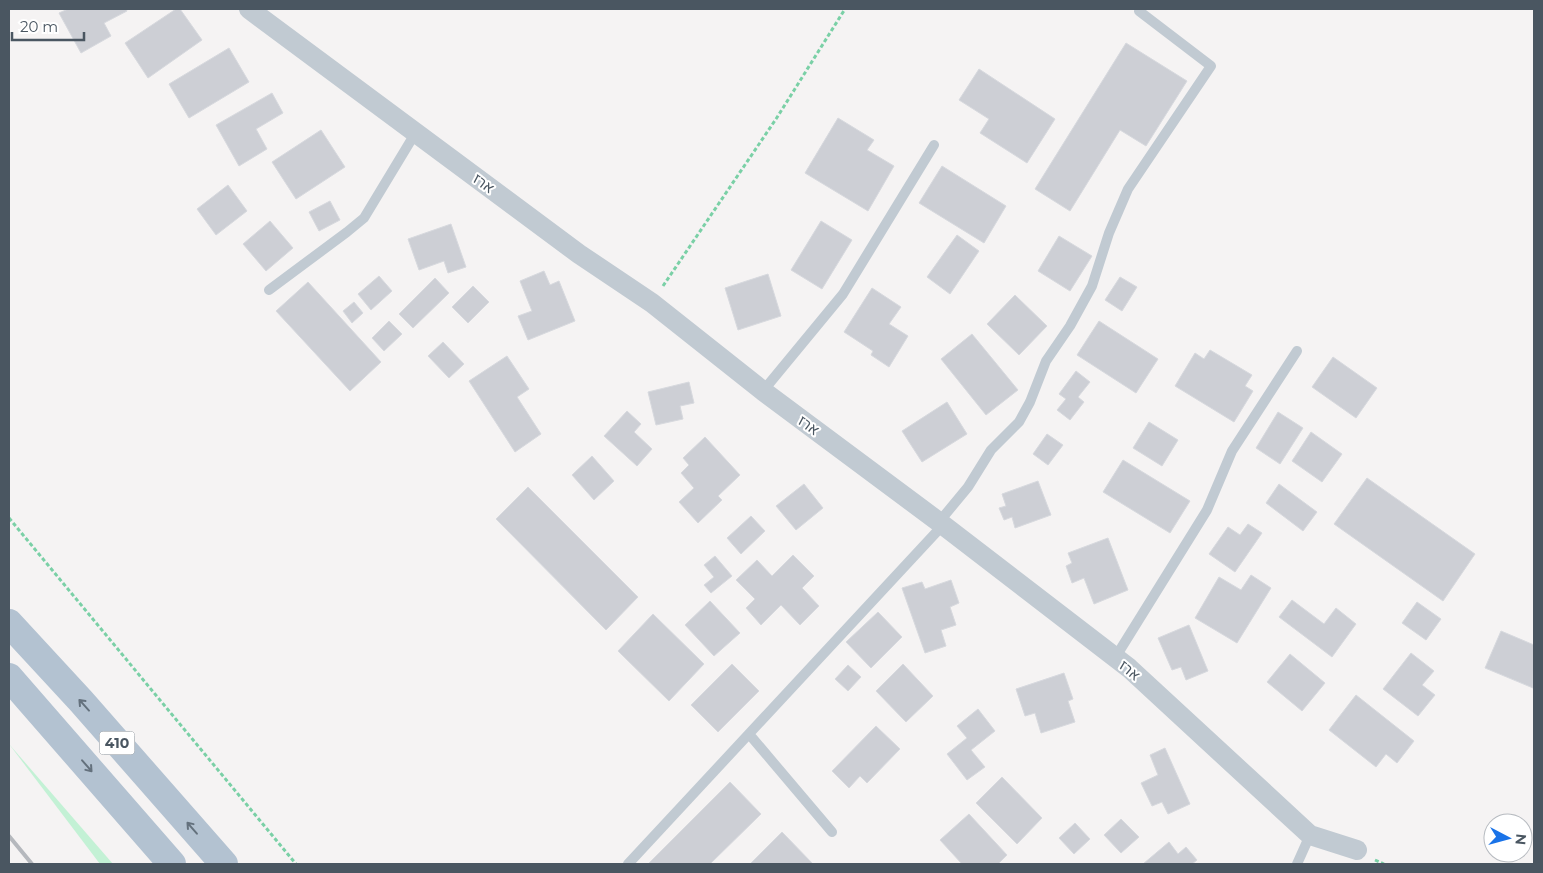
<svg xmlns="http://www.w3.org/2000/svg" width="1543" height="873" viewBox="0 0 1543 873" font-family="Montserrat,Heebo,sans-serif">
	<style>
		.green { fill: #c3f1d5 }
		.building { fill: #cdcfd5; stroke: #d7d9de }
		.lines { fill: none; stroke-linecap: round; stroke-linejoin: round }
		.path { stroke: #7ad0a6; stroke-width: 3; stroke-dasharray: 4 2.5; stroke-linecap: butt }
		.lane { stroke: #c1cad2; stroke-width: 10 }
		.street { stroke: #c1cad2; stroke-width: 20 }
		.primary { stroke: #b3c2d1; stroke-width: 28 }
		.rail { stroke: #b5b8bd; stroke-width: 4 }
		.oneway { stroke: #64717d }
		.labels { text-anchor: middle; dominant-baseline: central; stroke-width: 4; stroke-linejoin: round; paint-order: stroke }
		.shield { fill: #fff; stroke: #808990; stroke-width: 1 }
		.shield-label { font-size: 14px; font-weight: bold; fill: #4a5661 }
		.street-label { font-size: 15px; fill: #4a5661; stroke: #fff }
	</style>
	<rect width="100%" height="100%" fill="#f5f3f3"/>
	<path class="green" d="M9,744L113,864H100Z"/>
	<path class="building" d="M68,9H126L127,11L104,23L111,36L81,53L59,13Z
		M176,9H180L202,40L148,78L125,43Z
		M1126,43L1187,81L1146,146L1120,130L1070,211L1035,189Z
		M229,48L249,82L189,118L169,84Z
		M979,69L1055,119L1027,163L980,133L989,119L959,100Z
		M272,93L283,113L256,129L267,149L239,166L216,125Z
		M838,118L874,140L867,150L894,166L868,211L805,173Z
		M321,130L345,167L296,199L272,162Z
		M942,166L1006,206L984,243L919,203Z
		M228,185L247,211L216,235L197,209Z
		M330,201L340,220L319,231L309,212Z
		M270,221L293,248L266,271L243,244Z
		M821,221L852,240L822,289L791,270Z
		M451,224L466,267L448,273L444,261L419,270L408,239Z
		M957,235L979,251L950,294L927,277Z
		M1059,236L1092,256L1070,291L1038,271Z
		M544,271L550,285L559,281L575,321L528,340L518,316L532,311L520,281Z
		M768,274L781,316L738,330L725,288Z
		M379,276L392,291L371,310L358,294Z
		M1120,277L1137,287L1122,311L1105,300Z
		M435,278L449,293L413,328L399,314Z
		M308,282L381,362L350,391L276,311Z
		M473,286L489,302L468,323L452,307Z
		M872,288L901,307L889,324L908,336L889,367L871,355L873,351L844,332Z
		M1015,295L1047,326L1019,355L987,324Z
		M354,302L363,313L352,323L343,311Z
		M389,321L402,334L384,351L372,338Z
		M1099,321L1158,359L1136,393L1077,355Z
		M972,334L1018,390L986,415L941,359Z
		M443,342L464,364L449,378L428,356Z
		M1210,350L1252,375L1245,386L1253,391L1234,422L1175,386L1195,353L1204,359Z
		M507,356L529,389L517,397L541,434L515,452L469,381Z
		M1333,357L1377,388L1356,418L1312,387Z
		M1076,371L1090,382L1078,397L1084,402L1070,420L1057,410L1066,399L1059,394Z
		M689,382L694,403L680,406L683,419L656,425L648,392Z
		M947,402L967,434L922,462L902,431Z
		M627,411L641,424L634,432L652,449L637,466L604,436Z
		M1278,412L1303,428L1280,464L1256,448Z
		M1149,422L1178,440L1162,466L1133,448Z
		M1311,432L1342,454L1322,482L1292,461Z
		M1047,434L1063,445L1048,465L1033,454Z
		M705,437L740,475L718,496L722,500L698,523L679,502L694,488L681,473L689,465L683,458Z
		M592,456L614,481L594,500L572,475Z
		M1123,460L1190,501L1170,533L1103,492Z
		M1367,478L1475,554L1443,601L1334,524Z
		M1038,481L1051,515L1015,528L1012,517L1004,520L999,508L1006,506L1002,494Z
		M804,484L823,508L796,530L776,506Z
		M1279,484L1317,512L1303,531L1266,503Z
		M528,487L638,597L606,630L496,519Z
		M751,516L765,531L741,554L727,538Z
		M1248,524L1262,533L1235,572L1209,554L1228,527L1240,535Z
		M1108,538L1128,590L1094,604L1084,578L1072,583L1066,566L1072,563L1068,553Z
		M793,555L814,576L802,588L819,606L800,625L781,605L761,625L746,608L755,599L736,580L757,560L772,576Z
		M715,556L732,576L711,593L704,585L714,577L704,565Z
		M1251,575L1271,588L1237,643L1195,618L1219,577L1241,590Z
		M951,580L959,603L950,607L956,625L941,630L946,646L925,653L902,588L922,582L925,589Z
		M1292,600L1324,624L1336,608L1356,624L1332,657L1279,617Z
		M710,601L740,633L714,656L685,625Z
		M1417,602L1441,619L1426,640L1402,623Z
		M878,612L902,637L871,668L846,642Z
		M653,614L704,664L669,701L618,651Z
		M1189,625L1208,671L1186,680L1181,667L1172,670L1158,638Z
		M1501,631L1534,645L1533,688L1485,668Z
		M1411,653L1434,671L1422,685L1435,695L1418,716L1383,689Z
		M1290,654L1325,683L1302,711L1267,682Z
		M732,664L759,691L718,732L691,705Z
		M903,664L933,696L906,722L876,691Z
		M848,665L861,677L848,691L835,679Z
		M1064,673L1073,699L1068,701L1075,722L1041,733L1035,713L1025,716L1016,689Z
		M1356,695L1414,741L1397,763L1386,754L1376,767L1329,730Z
		M978,709L995,731L971,750L985,767L967,780L947,754L967,738L957,726Z
		M876,726L900,749L867,783L860,776L849,788L832,771Z
		M1165,748L1190,804L1168,814L1162,802L1152,806L1141,783L1158,775L1150,755Z
		M1002,777L1042,818L1017,844L976,803Z
		M730,782L761,814L710,864H648Z
		M969,814L1007,855L998,864H962L940,840Z
		M1121,819L1139,837L1121,853L1104,835Z
		M1075,823L1090,839L1074,854L1059,838Z
		M782,832L813,864H750Z
		M1169,842L1178,854L1186,847L1197,860L1192,864H1143Z"/>
	<g class="lines">
		<path class="path" d="M663,286L776,119L845,9
			M9,518L296,864
			M1375,860L1384,864"/>
		<path class="lane" d="M269,290L347,232L364,218L416,132
			M763,391L843,294L934,145
			M939,522L968,487L991,450L1019,422L1030,402L1046,361L1070,326L1092,286L1109,233L1128,189L1211,66L1139,11
			M1115,658L1207,510L1232,451L1297,351
			M749,734L832,832
			M628,864L943,525
			M1297,864L1310,835"/>
		<path class="street" d="M249,9L579,254L652,303L763,391L943,525L1129,668L1310,835L1357,850"/>
		<path class="primary" d="M9,623L81,701L224,864
			M9,677L172,864"/>
		<path class="rail" d="M9,836L32,864"/>
	</g>
	<defs><path id="oneway-shaft" d="M-6 0H5M1.5-3L5.5 0L1.5 3" fill="none" stroke-width="1.6" stroke-linecap="round" stroke-linejoin="round" transform="scale(1.25)"/></defs>
	<g class="oneway">
		<use href="#oneway-shaft" transform="translate(84 705) rotate(-132)"/>
		<use href="#oneway-shaft" transform="translate(87 766) rotate(49)"/>
		<use href="#oneway-shaft" transform="translate(192 828) rotate(-131)"/>
	</g>
	<g class="labels">
		<rect class="shield" x="99.5" y="731.5" width="35" height="23" rx="4"/>
		<g class="shield-label">
			<text x="117" y="743">410</text>
		</g>
		<g class="street-label">
			<text transform="translate(484 183) rotate(37)">ארז</text>
			<text transform="translate(809 425) rotate(37)">ארז</text>
			<text transform="translate(1130 670) rotate(40)">ארז</text>
		</g>
	</g>
	<rect width="1543" height="873" fill="none" stroke="#4a5661" stroke-width="20"/>
	<g transform="translate(1508 838) rotate(96)"><circle r="24" fill="#ffffff" stroke="#b7bbc0"/>
	<path d="M0-4L9 19L0 12L-9 19Z" fill="#1a73e8"/>
	<text y="-8" font-size="14" font-weight="bold" text-anchor="middle" fill="#4a5661">N</text>
	</g>
	<path d="M12 32v8h72v-8" fill="none" stroke="#4a5661" stroke-width="2.5"/>
	<text x="20" y="32" font-size="15" fill="#4a5661" stroke="#ffffff" stroke-width="4" paint-order="stroke">20 m</text>
</svg>
